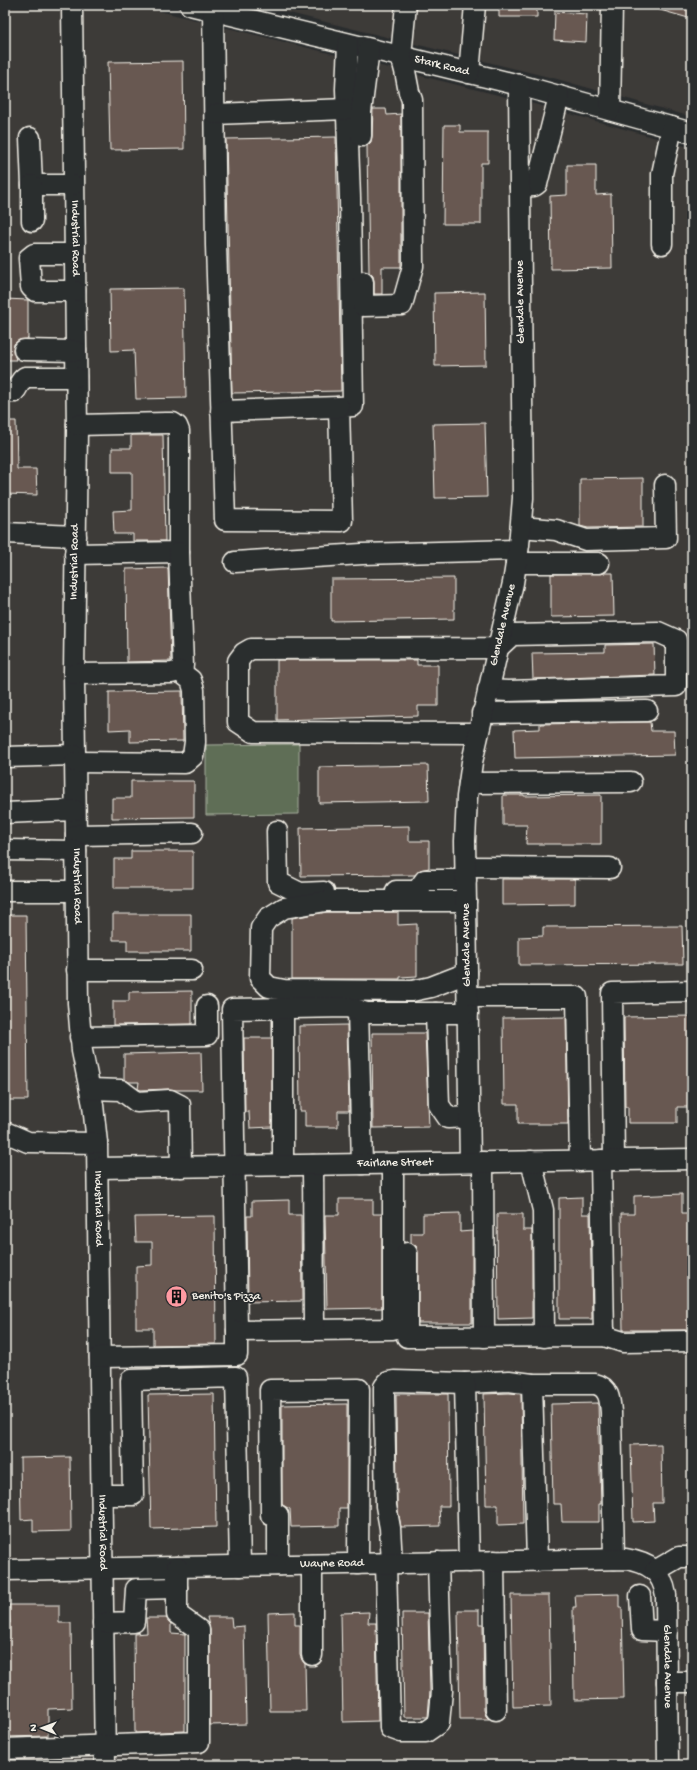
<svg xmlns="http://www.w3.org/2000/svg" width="697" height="1770" viewBox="0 0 697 1770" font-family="'Gochi Hand',sans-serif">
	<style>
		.built { fill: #3d3a38 }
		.green { fill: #5e6e56; stroke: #a9b09f }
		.building { fill: #685851; stroke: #f4f1e8 }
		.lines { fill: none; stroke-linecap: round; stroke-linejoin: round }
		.minor-casing { stroke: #f4f1e8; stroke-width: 23 }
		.minor { stroke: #2a2d2e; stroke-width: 20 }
		.labels { text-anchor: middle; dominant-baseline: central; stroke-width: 3.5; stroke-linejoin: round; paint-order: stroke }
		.street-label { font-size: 12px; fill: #f4f1e8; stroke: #2a2d2e }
		.poi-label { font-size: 12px; fill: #f4f1e8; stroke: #2a2d2e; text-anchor: start }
	</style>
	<rect width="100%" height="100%" fill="#2a2d2e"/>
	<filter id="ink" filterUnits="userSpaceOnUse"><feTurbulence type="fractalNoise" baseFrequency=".025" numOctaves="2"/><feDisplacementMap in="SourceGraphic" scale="8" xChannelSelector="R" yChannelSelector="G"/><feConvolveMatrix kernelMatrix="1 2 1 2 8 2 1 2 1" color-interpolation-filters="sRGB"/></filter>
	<g filter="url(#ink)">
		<path class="built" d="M5,5H135L542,106L692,148V1765H5Z
			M257,5H692V117L557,79Z"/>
		<path class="green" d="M299,744V814L206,815V745Z"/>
		<path class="building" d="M499,5H537V17H499Z
			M654,5H692V19L653,8Z
			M555,12L587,14L586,42L554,40Z
			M183,61L184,149L110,150L108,62Z
			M373,109H386L387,115L401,114V267H382V294H374V282L373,276L369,272L367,146L371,142L372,136Z
			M444,125H460V132H488V163H481V224H443Z
			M336,137L341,391L232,393L226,139Z
			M567,165H596V195L611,194L612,268L551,269L550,196L567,195Z
			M184,288L186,398L136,399L134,350L111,351L110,289Z
			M485,292L486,365L435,366L434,293Z
			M5,299L28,300V339L19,340L14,344L13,350L16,360H5Z
			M5,421H16L17,469H36L37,495L5,494Z
			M485,423L487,497L435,498L433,424Z
			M131,435H163L165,541H133V534H114L113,511L132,510V472H112V448H131Z
			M643,478V527L588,528L580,526V479Z
			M168,568L171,661L127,662L126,569Z
			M604,573H613L614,616L551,617V574Z
			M454,578V619L331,621V579Z
			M654,644L655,675L533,679L532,653L605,652V645Z
			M277,660H417V665H438V706H418V716L277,720Z
			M182,691L183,741L130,742V729L109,730V692Z
			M647,722H650L651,731H674L675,755L515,758L514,730L540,729V724Z
			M428,765L429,801L319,803V767Z
			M131,781H194V817L112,818V798H131Z
			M503,795H524V796L601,795V844H526L527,825H503Z
			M409,826V841H429V868L420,870L415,875L301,876L300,828Z
			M131,851H193V888H114V859H131Z
			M502,879H575V904L502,905Z
			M327,912H398V925L417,924V976L400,977V979H292V918Z
			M113,914H191V951H127V940H113Z
			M5,915H26L28,1100H5Z
			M682,926L683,964L519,965V937L543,936V927Z
			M192,991V1024L113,1025V1001H129V992Z
			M692,1016V1107H677V1123H628V1107H625L624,1017Z
			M566,1017L568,1124H518V1104H504L503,1018Z
			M347,1025L349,1111H338V1127H305V1111H300L299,1026Z
			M372,1033H425L429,1127L373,1128Z
			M244,1038H272V1127L250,1128L249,1112H245Z
			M201,1052L202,1090H176L169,1089L141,1090L138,1089L139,1082H129L124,1079V1054Z
			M682,1194V1213H692V1330H623L621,1214H634V1196Z
			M582,1197V1214H590L592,1319H559V1198Z
			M339,1199H373V1214H382V1308L327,1309L325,1215H339Z
			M289,1200V1215H301L302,1301L248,1302L247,1216H252V1201Z
			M460,1213V1232L472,1231V1323H418V1253L417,1247L411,1243V1233H423V1214Z
			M497,1214H523V1230H532V1318L498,1319Z
			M215,1216L216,1344L153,1345V1328H136V1266L152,1265V1242H136L135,1217Z
			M509,1393L521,1394L523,1524L498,1525V1505H486L484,1394Z
			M214,1394L216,1527L151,1529L148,1395Z
			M396,1394H448L449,1506H439L440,1526L401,1527L397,1505Z
			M598,1403L601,1504H599V1522H562L561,1504H553L551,1404Z
			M347,1404V1508H339V1526L291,1527L290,1509L282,1505V1405Z
			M661,1444L662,1503H653L654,1521L633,1522L631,1445Z
			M70,1457L71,1531L33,1532V1519L21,1520L20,1458Z
			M619,1594V1607H622L624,1699L574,1700L573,1607H576L575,1595Z
			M511,1595H549L551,1706L513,1707Z
			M9,1605H59V1623H71L72,1708L48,1709V1736L5,1737V1623H10Z
			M458,1610H479V1624H483L484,1710L486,1716L489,1719H460Z
			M295,1612V1625H300V1655L302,1660L305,1664L306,1711H270L268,1613Z
			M369,1612L368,1623H376L378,1721L343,1722L341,1613Z
			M402,1613H428L430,1691L428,1717H404Z
			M207,1617H231L232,1627L244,1626L246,1724L210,1725V1630Z
			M146,1618H166L171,1624V1633L185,1634V1731L135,1733L134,1634L147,1633Z"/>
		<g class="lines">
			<defs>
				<g id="minor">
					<path id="s1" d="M72,5L77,430L74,674L78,1003L82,1051L93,1105L97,1143L105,1765"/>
					<path id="s2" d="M190,5L519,85L692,133"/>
					<path d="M213,11L216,245L225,520L342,521L339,407L353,406L350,198L346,89L348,44"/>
					<path d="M469,73L475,5"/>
					<path d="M610,110L612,5"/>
					<path d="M215,114L347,109"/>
					<path d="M361,136V112L369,49"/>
					<path d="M30,138L32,185H73"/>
					<path d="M32,185V221"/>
					<path d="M520,187L534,186L537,184L559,96"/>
					<path d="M662,244V174L672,127"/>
					<path d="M74,254H34L29,258L31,287L35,291H75"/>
					<path d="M363,282V306L402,305L413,266L412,100L409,92L405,71L401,56L406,5"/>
					<path d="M24,350L76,351"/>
					<path d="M5,392H14C19,387 19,381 25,377H76"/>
					<path d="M221,411L339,407"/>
					<path d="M521,527L556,530L586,540L666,538L665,485"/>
					<path d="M5,533L76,536"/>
					<path d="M75,554L179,552V431L177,426L173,423H166L77,425"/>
					<path d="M235,562L362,554L518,550"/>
					<path d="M516,563H599"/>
					<path d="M74,674L172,673L179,671L183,666L179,552"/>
					<path d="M482,713L647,711"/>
					<path d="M477,733L253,732L238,722V661L244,653L251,649L498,648L512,635L658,632L676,640V686L508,691L488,690"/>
					<path d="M5,757L75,755"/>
					<path d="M75,762L185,763L193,756L195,742L194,690L191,680L179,671"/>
					<path d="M469,783L631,782"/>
					<path d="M5,813L75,810"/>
					<path d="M277,831L278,882L300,893L324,892"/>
					<path d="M76,835L192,833"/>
					<path d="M5,850L76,851"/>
					<path d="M466,867L610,868"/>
					<path d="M5,891H76"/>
					<path d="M396,891H417L425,880H466"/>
					<path d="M466,901H326L284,908L268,918L261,928L260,978L269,987L284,990L412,991L431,987L467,973"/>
					<path d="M77,970H192"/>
					<path d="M468,997H577L580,1161"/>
					<path d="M283,1009V1165"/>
					<path d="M358,1010L362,1164"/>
					<path d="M436,1013L439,1105L448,1118L470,1117"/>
					<path d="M80,1037L207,1035V1006"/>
					<path d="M90,1089L121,1090L137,1102L170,1100L180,1105L181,1167"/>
					<path d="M5,1132L28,1142L97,1143"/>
					<path d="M601,1160L604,1336"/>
					<path d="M614,1160L612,993L692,991"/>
					<path d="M531,1161L543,1210L544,1337"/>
					<path id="s3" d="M470,1162L465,841L467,797L472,762L513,583L519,545L523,498L519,85"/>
					<path d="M483,1162L484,1337"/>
					<path d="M393,1164V1329L237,1331L232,1009L347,1007L367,1013H468"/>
					<path d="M313,1165L314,1329"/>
					<path id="s4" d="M98,1168L692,1159"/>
					<path d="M407,1253V1337L604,1336L623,1342L692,1341"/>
					<path d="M100,1357L237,1355V1331"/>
					<path d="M465,1383L509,1381L532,1384L537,1561"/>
					<path d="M532,1384H595C609,1387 610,1400 611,1412L614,1559"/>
					<path d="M102,1495H133L131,1380L236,1377L240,1566"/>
					<path d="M494,1561L496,1710"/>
					<path d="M386,1563L390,1728L401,1732H426L439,1723L442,1691L438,1562"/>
					<path d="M392,1563L390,1528L386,1506L384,1397V1387L388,1382L394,1381L465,1383L469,1562"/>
					<path d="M278,1565V1515H271L270,1390L359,1389L358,1564"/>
					<path d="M312,1565V1655"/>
					<path id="s5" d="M5,1570L626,1559C649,1563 662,1571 666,1595L668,1765"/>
					<path d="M655,1571L679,1557H692"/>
					<path d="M640,1596L642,1630L667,1631"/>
					<path d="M103,1623L134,1622L136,1589L177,1588"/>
					<path d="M667,1682H692"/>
					<path d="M5,1749L199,1742V1630L177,1614V1567"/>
				</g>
			</defs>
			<use href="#minor" class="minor-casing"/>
			<use href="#minor" class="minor"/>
		</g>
	</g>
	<defs>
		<symbol id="building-disc" viewBox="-11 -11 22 22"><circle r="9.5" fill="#ff9aa2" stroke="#2a2d2e"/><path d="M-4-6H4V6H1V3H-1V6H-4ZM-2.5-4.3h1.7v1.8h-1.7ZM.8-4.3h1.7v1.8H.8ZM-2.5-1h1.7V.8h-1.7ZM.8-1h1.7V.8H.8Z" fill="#111"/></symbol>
	</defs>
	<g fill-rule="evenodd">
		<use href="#building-disc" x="164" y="1284" width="25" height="25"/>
	</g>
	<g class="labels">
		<g class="street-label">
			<text stroke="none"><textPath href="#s2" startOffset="259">Stark Road</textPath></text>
			<text stroke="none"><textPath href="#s1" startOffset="233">Industrial Road</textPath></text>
			<text transform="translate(521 302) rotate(-91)">Glendale Avenue</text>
			<text transform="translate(75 562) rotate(-89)">Industrial Road</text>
			<text stroke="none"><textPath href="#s3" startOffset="541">Glendale Avenue</textPath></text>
			<text stroke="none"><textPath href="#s1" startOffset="881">Industrial Road</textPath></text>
			<text transform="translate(467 945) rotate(-91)">Glendale Avenue</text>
			<text stroke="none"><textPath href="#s4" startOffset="297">Fairlane Street</textPath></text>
			<text stroke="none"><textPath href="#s1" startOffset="1205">Industrial Road</textPath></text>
			<text stroke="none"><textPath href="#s1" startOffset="1529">Industrial Road</textPath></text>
			<text stroke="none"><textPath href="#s5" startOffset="327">Wayne Road</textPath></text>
			<text stroke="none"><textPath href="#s5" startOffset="751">Glendale Avenue</textPath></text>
		</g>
		<g class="poi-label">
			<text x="192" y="1297">Benito's Pizza</text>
		</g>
	</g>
	<rect width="697" height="1770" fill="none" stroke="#2a2d2e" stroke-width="20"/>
	<rect x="10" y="10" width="677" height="1750" fill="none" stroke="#f4f1e8" stroke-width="1.5" filter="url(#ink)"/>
	<g transform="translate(42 1728) rotate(271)" stroke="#2a2d2e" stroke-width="3" paint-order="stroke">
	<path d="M0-3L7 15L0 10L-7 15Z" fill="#f4f1e8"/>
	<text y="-6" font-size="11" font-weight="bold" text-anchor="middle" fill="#f4f1e8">N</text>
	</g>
</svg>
